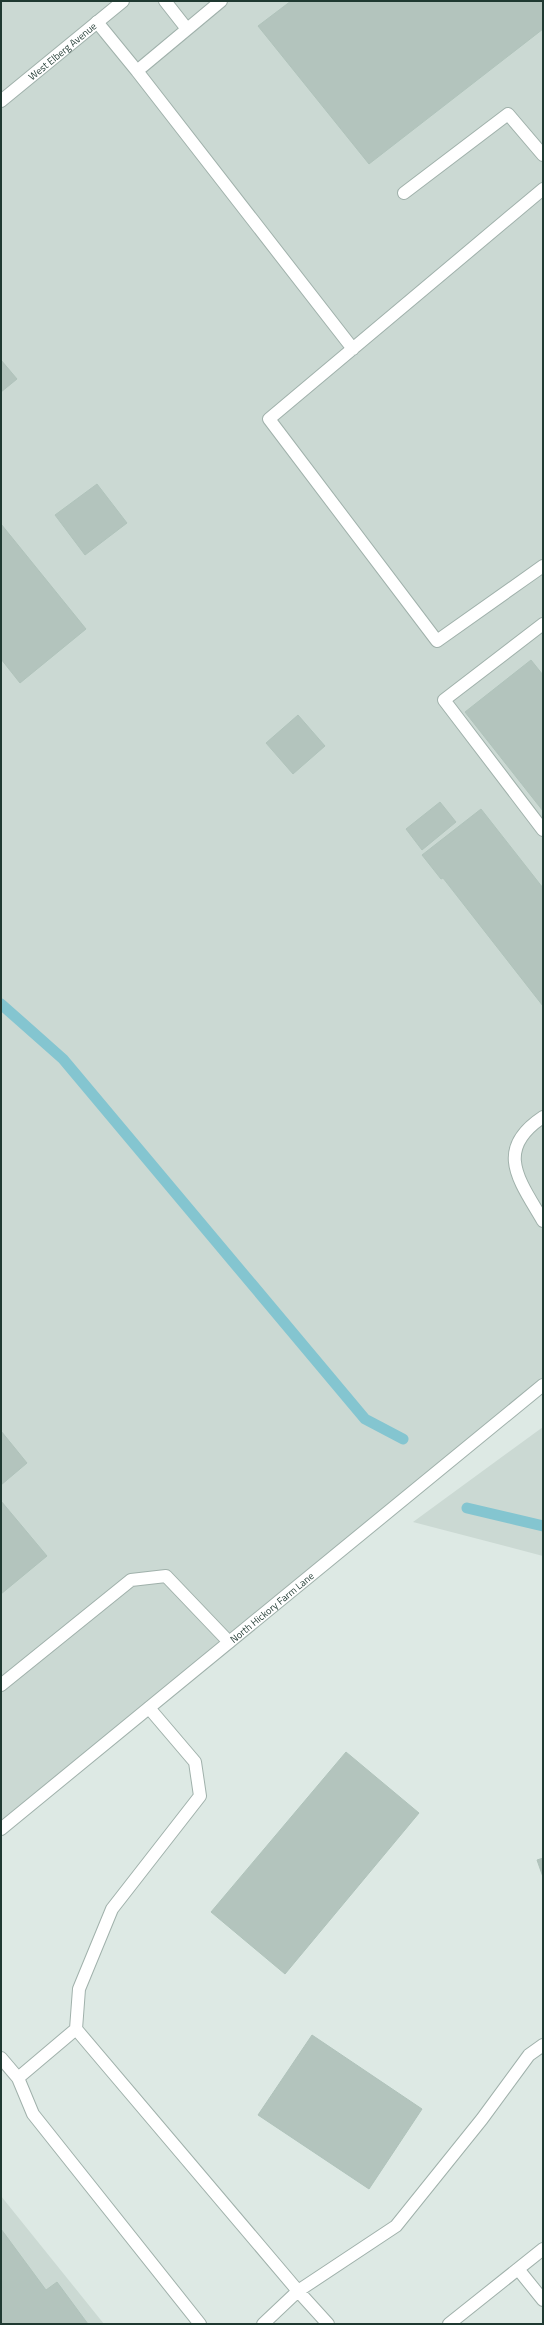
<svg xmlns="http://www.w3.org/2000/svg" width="544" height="2325" viewBox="0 0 544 2325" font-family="'Titillium Web',sans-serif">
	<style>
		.built { fill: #cbd9d3 }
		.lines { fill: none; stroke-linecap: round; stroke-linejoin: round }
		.stream { stroke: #84c5d0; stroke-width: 11 }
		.building { fill: #b3c4bd; stroke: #b0c3bb }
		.lane-casing { stroke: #a0b1ab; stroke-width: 14 }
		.street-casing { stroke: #a0b1ab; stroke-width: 14 }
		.lane { stroke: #fff; stroke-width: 12 }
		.street { stroke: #fff; stroke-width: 12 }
		.labels { text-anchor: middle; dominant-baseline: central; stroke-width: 4; stroke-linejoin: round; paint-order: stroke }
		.street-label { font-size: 10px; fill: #1f3931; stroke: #edf6f2 }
	</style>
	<rect width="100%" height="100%" fill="#dde9e4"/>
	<path class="built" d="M1,1H543V1385L1,1829Z
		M543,1427V1556L413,1522Z
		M1,2196L104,2324H1Z"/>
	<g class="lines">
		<path class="stream" d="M1,1004L63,1059L365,1419L403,1439
			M467,1508L543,1526"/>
	</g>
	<path class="building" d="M291,1H543V29L369,164L258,26Z
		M1,360L17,379L1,392Z
		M97,484L127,523L85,555L55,515Z
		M1,524L86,629L20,683L1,659Z
		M531,660L543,675V811L465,712Z
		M298,715L325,746L293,774L266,743Z
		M440,802L456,822L422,850L406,829Z
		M481,809L543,888V1006L443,878L441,879L422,855Z
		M1,1431L27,1463L1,1485Z
		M1,1501L47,1556L1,1594Z
		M346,1752L419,1813L285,1974L211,1912Z
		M543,1858V1877L537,1860Z
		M312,2035L422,2109L369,2189L258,2115Z
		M1,2229L46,2290L57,2282L88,2324H1Z"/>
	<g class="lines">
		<defs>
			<path id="lane" d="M165,1L187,29
				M97,22L137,71L353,349
				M137,71L221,1
				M543,189L269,419L437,641L543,566
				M404,193L508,114L543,155
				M543,624L444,700L543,830
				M543,1117C493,1150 520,1181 543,1221
				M1,1685L131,1580L166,1576L229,1642
				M76,2029L298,2291L263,2324
				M1,2058L18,2078L76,2029L79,1989L112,1909L200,1796L195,1762L149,1708
				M18,2078L33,2114L200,2324
				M518,2269L543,2300
				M328,2324L298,2291L396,2226L482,2119L529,2055L543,2045
				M449,2324L543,2249"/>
			<g id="street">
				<path id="s1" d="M1,101L123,1"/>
				<path id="s2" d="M1,1829L543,1385"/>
			</g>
		</defs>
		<use href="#lane" class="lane-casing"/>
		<use href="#street" class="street-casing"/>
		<use href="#lane" class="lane"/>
		<use href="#street" class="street"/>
	</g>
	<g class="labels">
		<g class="street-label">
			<text stroke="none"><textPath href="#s1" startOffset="79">West Elberg Avenue</textPath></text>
			<text stroke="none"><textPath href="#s2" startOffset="350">North Hickory Farm Lane</textPath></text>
		</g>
	</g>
	<rect width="544" height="2325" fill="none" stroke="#1f3931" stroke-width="4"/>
</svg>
